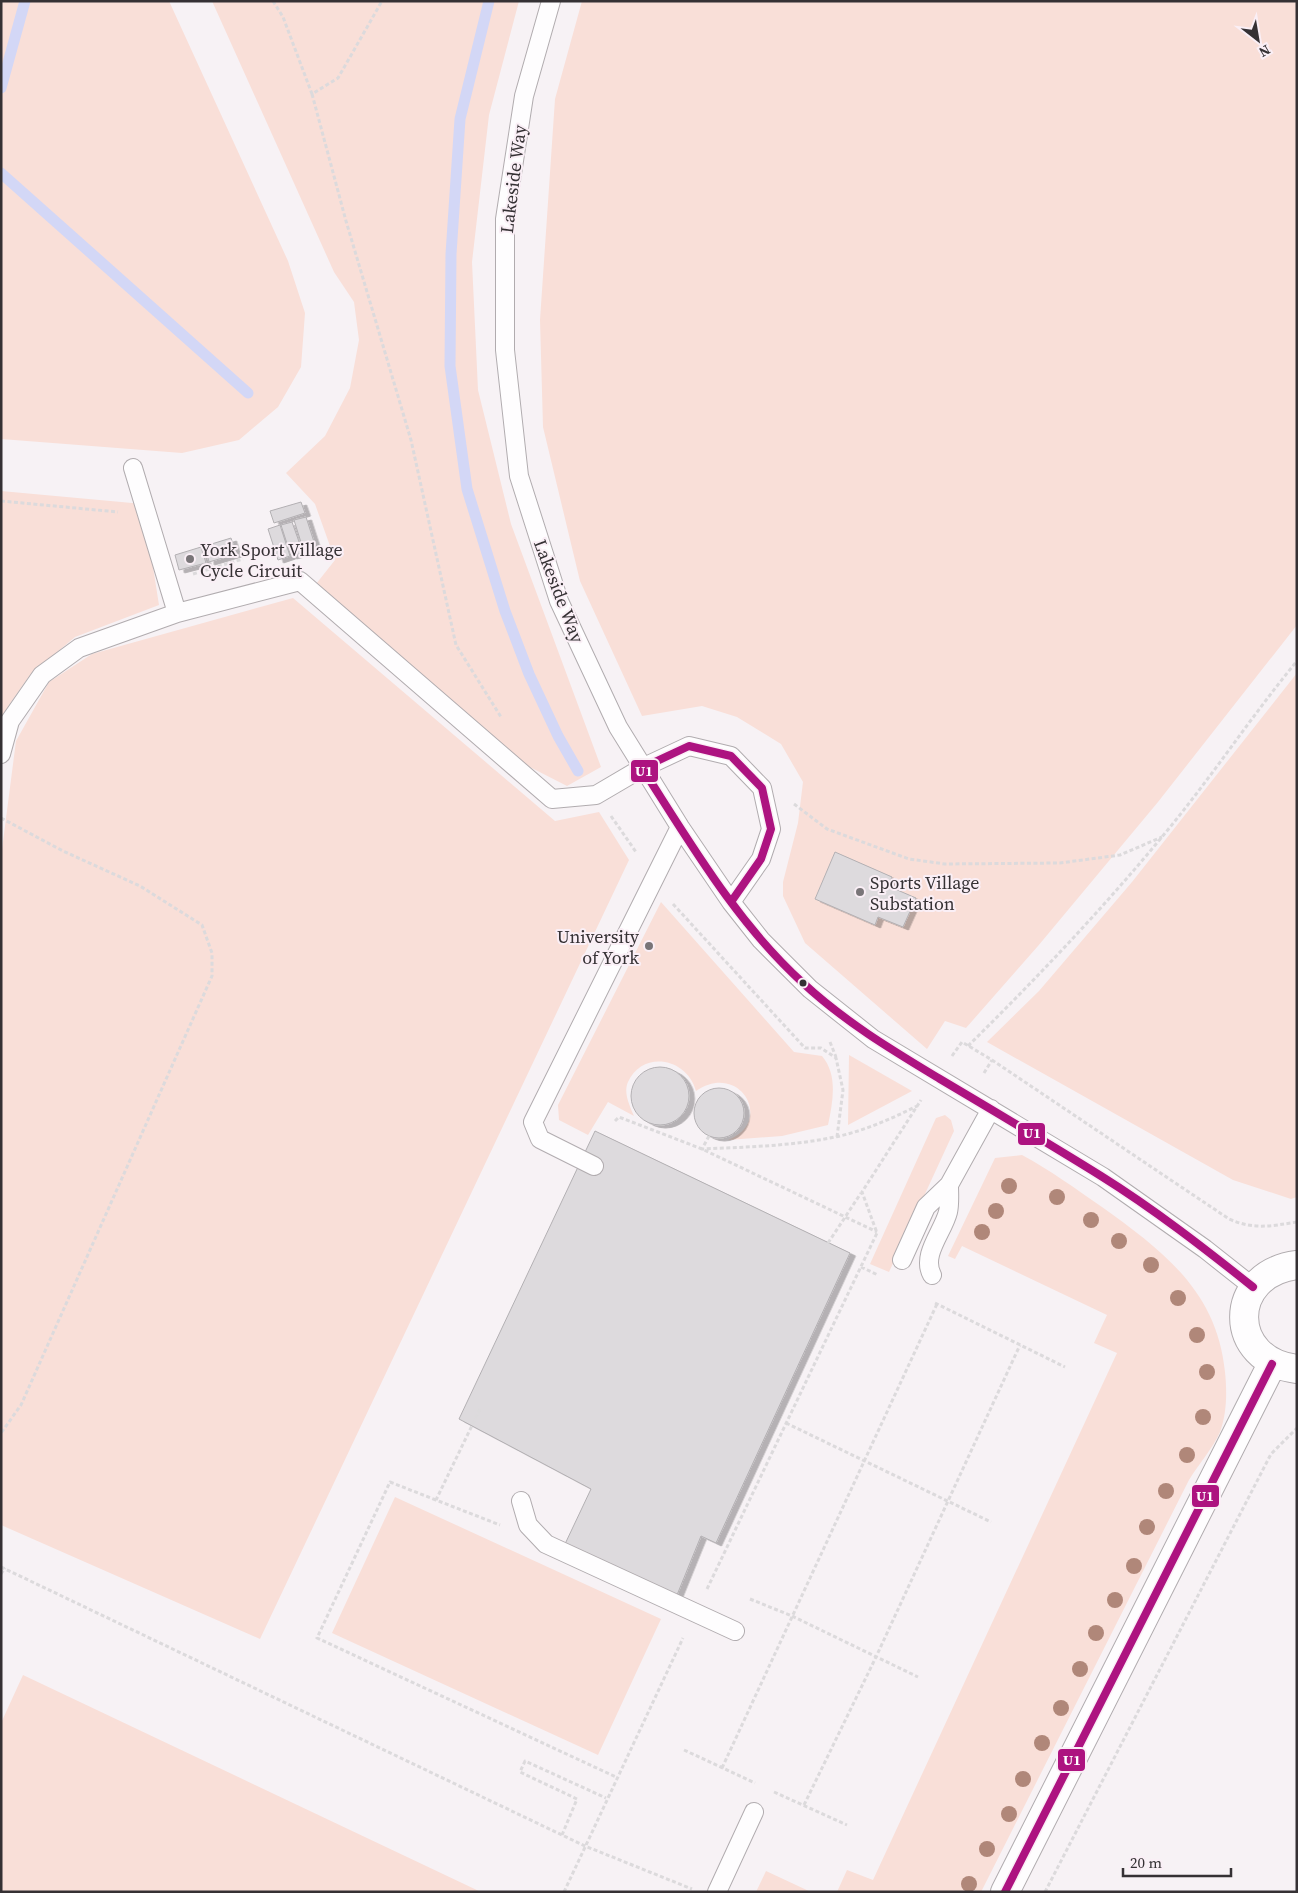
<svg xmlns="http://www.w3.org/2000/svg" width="1298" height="1893" viewBox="0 0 1298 1893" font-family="'Source Serif 4',serif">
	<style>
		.green { fill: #f9dfd8 }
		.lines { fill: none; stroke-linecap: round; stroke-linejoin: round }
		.stream { stroke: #d3d7f6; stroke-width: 11 }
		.building { fill: #dddadd; stroke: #b3b0b3; filter: url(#shadow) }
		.service-casing { stroke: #b1acaf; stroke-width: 20 }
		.minor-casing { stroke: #b1acaf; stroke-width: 30 }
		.path { stroke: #dcdadc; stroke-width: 3; stroke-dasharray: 4 2.5; stroke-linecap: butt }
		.service { stroke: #fefdfe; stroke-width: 18 }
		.minor { stroke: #fefdfe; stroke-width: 28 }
		.bus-1-casing { stroke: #faeff6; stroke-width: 11 }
		.bus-1 { stroke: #ad1380; stroke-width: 8 }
		.tree { fill: #b08779 }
		.poi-dot { fill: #797578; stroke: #faeff6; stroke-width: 2 }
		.bus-dot { fill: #353134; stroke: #faeff6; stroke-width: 2 }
		.labels { text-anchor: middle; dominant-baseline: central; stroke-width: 4; stroke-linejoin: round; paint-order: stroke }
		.street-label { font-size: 18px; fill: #353134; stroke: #faeff6 }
		.poi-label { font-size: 18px; fill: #353134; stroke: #faeff6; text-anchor: start }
		.line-badge { stroke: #faeff6; stroke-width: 2 }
		.badge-label { font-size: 14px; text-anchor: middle; font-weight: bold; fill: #fff }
	</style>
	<defs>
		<filter id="shadow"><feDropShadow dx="5.5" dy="3" stdDeviation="0" flood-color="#0004"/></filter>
	</defs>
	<rect width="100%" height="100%" fill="#f7f2f5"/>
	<path class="green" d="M1,1H169L288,261L305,313L301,367L278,407L239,440L182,453L1,439Z
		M212,1H519L489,115L472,262L478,390L511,524L601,767L567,786L520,762L316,584L335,560L315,504L286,473L325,436L350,388L359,340L354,302L334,272Z
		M582,1H1297V625L1158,802L1038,946L966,1028L945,1021L927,1049L805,943L783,896V882L798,823L803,782L781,744L737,717L702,706L642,716L580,581L543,427L540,320L555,99Z
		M1,491L143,504L159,605L75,637L30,675L9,705L1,725Z
		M293,598L555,821L599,812L629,860L260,1639L1,1525V857L16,741L49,682L92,654Z
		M1297,673V1197L1291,1199L1233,1180L987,1042L1039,991L1132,882Z
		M661,902L794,1052L822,1056C838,1075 833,1101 828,1125L782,1136L728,1140C775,1122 740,1061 696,1091C687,1057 642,1050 628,1082C623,1093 630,1106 634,1116L608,1102L588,1135L559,1120L558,1105Z
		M849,1055L912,1091L848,1125Z
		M945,1115L951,1120L954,1131L889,1272L870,1264L936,1118Z
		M1022,1155C1050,1170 1076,1189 1102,1207C1163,1251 1217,1291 1225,1372C1227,1391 1227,1413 1220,1432C1213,1448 1198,1465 1189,1480L981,1892H837L847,1870L873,1880L1117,1353L1094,1343L1107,1315L962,1246L955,1259L948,1256L995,1158Z
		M395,1497L661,1619L598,1755L332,1633Z
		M23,1675L481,1892H1V1723Z
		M766,1871L811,1892H756Z"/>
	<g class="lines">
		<path class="stream" d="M489,1L460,119L451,254L450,366L467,489L505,611L529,674L558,736L578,771
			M1,88L25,1
			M1,173L248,393"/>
	</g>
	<path class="building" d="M301,502L305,513L274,523L270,511Z
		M306,517L316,548L304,552L294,520Z
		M292,522L303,553L291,556L281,525Z
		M280,525L290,556L278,560L268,529Z
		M231,538L236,554L209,562L205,546Z
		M201,547L206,563L179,570L175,555Z
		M835,852L892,877L888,886L916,898L903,927L878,917L875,925L815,899Z
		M631 1096a29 29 0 1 1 58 0a29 29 0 1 1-58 0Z
		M694 1113a25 25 0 1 1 50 0a25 25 0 1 1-50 0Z
		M595,1131L850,1253L716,1543L701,1536L677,1595L565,1544L591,1489L459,1419Z"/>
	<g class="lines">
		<defs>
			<path id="service" d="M551,1L524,96L505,219V350L519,476L559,601L618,727L680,827L731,902L761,940L810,989L873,1039L1103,1177L1205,1249L1253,1287
				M133,468L177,613
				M1,754L10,721L42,675L79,648L177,613L300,581L552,799L596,795L642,768L689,746L731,756L762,788L771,829L761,859L731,902
				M594,1166L540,1139L533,1122L680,827
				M902,1260L926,1207L949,1185L991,1109
				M932,1275C921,1255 943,1232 948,1212C950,1204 949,1193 949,1185
				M521,1501L528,1525L546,1544L735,1631
				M717,1892L754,1812"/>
			<path id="minor" d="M1297,1265C1226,1274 1227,1361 1297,1369
				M1005,1892L1272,1364"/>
		</defs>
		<use href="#service" class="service-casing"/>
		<use href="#minor" class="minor-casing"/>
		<path class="path" d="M273,1L283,17L312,94L338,78L382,1
			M312,94L346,221L411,440L456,645L501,717
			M1,501L118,512
			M193,574L243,559
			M794,804L827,829L909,859L945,864L1060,863L1120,855L1162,837
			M611,816L636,852
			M1,818L63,851L140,886L202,925L212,953V976L21,1405L1,1433
			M673,904L805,1048H821L836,1058L843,1090L837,1137
			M830,1042L836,1057
			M968,1046C1041,974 1111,900 1175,821C1217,769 1254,713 1297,661
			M952,1056L962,1042L992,1060L1229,1219C1254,1230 1271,1226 1297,1222
			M984,1073L992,1060
			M615,1121L619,1117L702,1149L877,1232
			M709,1136L702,1149C747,1147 792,1146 835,1137C864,1131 891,1119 917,1106
			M828,1243L861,1193
			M861,1267L878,1275
			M935,1303L1065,1367
			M480,1409L436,1500L500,1525
			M786,1423L991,1522
			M436,1500L390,1482L317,1638L616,1777
			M1,1567L585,1846L692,1889
			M1,1574L5,1568
			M707,1589L877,1233L862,1192L921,1100
			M750,1599L792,1616L918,1677
			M684,1750L755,1783
			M722,1768L937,1304
			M774,1792L847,1825
			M804,1805L876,1657L1020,1345
			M562,1835L577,1799L520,1772L525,1761L606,1798
			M564,1892L683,1638
			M1045,1892L1271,1454L1297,1428"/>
		<use href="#service" class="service"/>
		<use href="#minor" class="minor"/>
		<defs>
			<path id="bus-1" d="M731,902L761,859L771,829L762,788L731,756L689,746L642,768C691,844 736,922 803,983C845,1022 892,1050 940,1079C994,1111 1048,1143 1101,1176C1154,1209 1204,1248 1253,1287
				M1005,1892L1272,1364"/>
		</defs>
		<use href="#bus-1" class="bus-1-casing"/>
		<use href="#bus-1" class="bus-1"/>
	</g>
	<g class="tree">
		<circle cx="1009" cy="1186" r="8"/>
		<circle cx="1057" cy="1197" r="8"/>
		<circle cx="996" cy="1211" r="8"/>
		<circle cx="1091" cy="1220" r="8"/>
		<circle cx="982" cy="1232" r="8"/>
		<circle cx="1119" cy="1241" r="8"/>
		<circle cx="1151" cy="1265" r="8"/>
		<circle cx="1178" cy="1298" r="8"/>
		<circle cx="1197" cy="1335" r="8"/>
		<circle cx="1207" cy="1372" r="8"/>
		<circle cx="1203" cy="1417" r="8"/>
		<circle cx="1187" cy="1455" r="8"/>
		<circle cx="1166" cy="1491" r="8"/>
		<circle cx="1147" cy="1527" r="8"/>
		<circle cx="1134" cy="1566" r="8"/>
		<circle cx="1115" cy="1600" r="8"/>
		<circle cx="1096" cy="1633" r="8"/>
		<circle cx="1080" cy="1669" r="8"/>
		<circle cx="1061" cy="1708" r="8"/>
		<circle cx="1042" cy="1743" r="8"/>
		<circle cx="1023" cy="1779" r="8"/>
		<circle cx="1009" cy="1814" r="8"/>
		<circle cx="987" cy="1849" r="8"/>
		<circle cx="969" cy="1884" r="8"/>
	</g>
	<g class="poi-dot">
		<circle cx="190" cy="559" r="5"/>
		<circle cx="860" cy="892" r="5"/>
		<circle cx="649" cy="946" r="5"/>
	</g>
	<circle class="bus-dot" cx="803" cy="983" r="4.5"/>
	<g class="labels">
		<g class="street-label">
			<text transform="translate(513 179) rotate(-83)">Lakeside Way</text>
			<text transform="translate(559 591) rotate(69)">Lakeside Way</text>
		</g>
		<g class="poi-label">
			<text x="200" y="549">York Sport Village<tspan x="200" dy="21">Cycle Circuit</tspan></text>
			<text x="870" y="882">Sports Village<tspan x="870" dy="21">Substation</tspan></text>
			<text x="639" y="936" text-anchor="end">University<tspan x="639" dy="21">of York</tspan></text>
		</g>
	</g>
	<g class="line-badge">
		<rect x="630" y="759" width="29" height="24" rx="5" fill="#ad1380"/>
		<rect x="1017" y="1122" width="29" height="24" rx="5" fill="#ad1380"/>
		<rect x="1191" y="1484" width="29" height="24" rx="5" fill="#ad1380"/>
		<rect x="1057" y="1748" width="29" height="24" rx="5" fill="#ad1380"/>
	</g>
	<g class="badge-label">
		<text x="644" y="776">U1</text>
		<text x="1032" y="1138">U1</text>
		<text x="1205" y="1501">U1</text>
		<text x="1072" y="1765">U1</text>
	</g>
	<rect width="1298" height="1893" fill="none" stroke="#353134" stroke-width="5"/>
	<g transform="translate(1258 40) rotate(149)" stroke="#faeff6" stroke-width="4" paint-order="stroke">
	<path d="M0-4L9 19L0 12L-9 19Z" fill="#353134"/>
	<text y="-8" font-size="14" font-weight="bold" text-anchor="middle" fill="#353134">N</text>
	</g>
	<path d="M1123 1868v8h108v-8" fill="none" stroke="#353134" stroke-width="2.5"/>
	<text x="1130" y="1868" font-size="15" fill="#353134" stroke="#faeff6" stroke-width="4" paint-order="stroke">20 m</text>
</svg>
